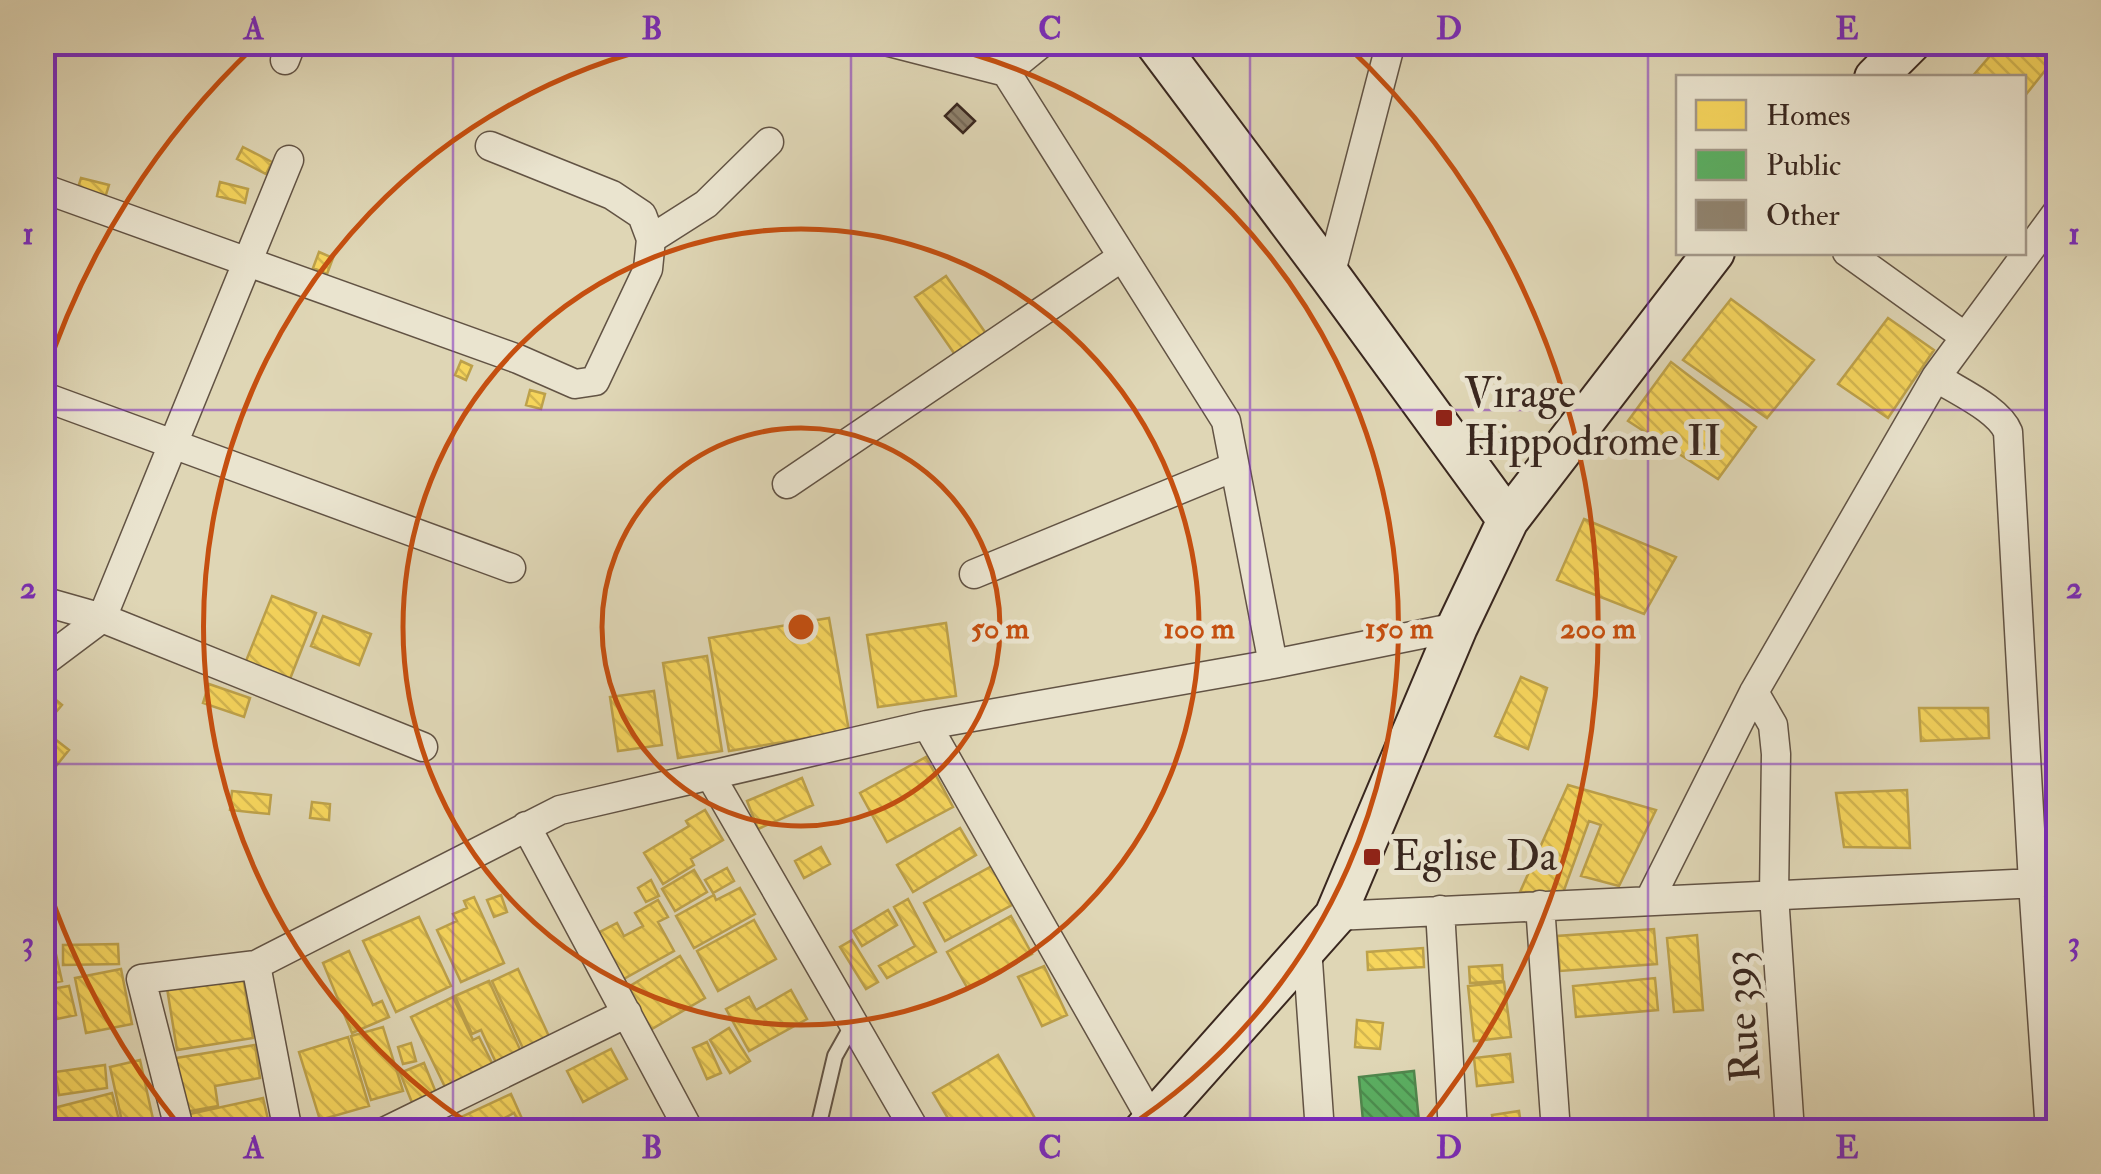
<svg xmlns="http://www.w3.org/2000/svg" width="2101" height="1174" viewBox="0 0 2101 1174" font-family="'IM FELL Double Pica',serif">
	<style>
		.homes { fill: url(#homes-back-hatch); stroke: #bda14a; stroke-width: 2.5 }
		.public { fill: url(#public-back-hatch); stroke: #50864d; stroke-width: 2.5 }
		.building { fill: url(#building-back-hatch); stroke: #39271f; stroke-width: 2.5 }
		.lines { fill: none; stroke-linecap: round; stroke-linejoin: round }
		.lane-casing { stroke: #625344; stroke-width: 18 }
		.street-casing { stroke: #625344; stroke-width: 31 }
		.secondary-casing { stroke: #39271f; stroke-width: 44 }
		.lane { stroke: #eae4cf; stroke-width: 14 }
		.street { stroke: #eae4cf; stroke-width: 28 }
		.secondary { stroke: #eae4cf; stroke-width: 40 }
		.grid { fill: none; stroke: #7b2cbf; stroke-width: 2.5; stroke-opacity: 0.55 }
		.ring { fill: none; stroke: #c54f10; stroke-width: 5 }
		.poi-dot { fill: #8f2418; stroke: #eae4cf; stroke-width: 4 }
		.labels { text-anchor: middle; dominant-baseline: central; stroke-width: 10; stroke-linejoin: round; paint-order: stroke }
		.poi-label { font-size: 42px; fill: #39271f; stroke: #eae4cf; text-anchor: start }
		.street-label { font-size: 42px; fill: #39271f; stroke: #eae4cf }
		.centre { fill: #c54f10; stroke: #eae4cf; stroke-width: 5 }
		.ring-label { font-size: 30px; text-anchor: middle; font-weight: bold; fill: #c54f10; stroke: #eae4cf; stroke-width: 10; stroke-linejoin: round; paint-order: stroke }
		.neatline { fill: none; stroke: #7b2cbf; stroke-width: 4 }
		.grid-label { font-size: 32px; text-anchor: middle; font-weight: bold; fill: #7b2cbf }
	</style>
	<defs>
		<pattern id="homes-back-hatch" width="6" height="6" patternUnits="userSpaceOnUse" patternTransform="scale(2.5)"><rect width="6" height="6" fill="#f6d55c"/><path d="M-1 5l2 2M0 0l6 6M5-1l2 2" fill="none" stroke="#d4b750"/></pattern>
		<pattern id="public-back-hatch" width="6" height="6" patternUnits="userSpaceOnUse" patternTransform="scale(2.5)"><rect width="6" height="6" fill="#5aae61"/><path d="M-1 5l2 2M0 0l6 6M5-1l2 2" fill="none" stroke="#4b8e4f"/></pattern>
		<pattern id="building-back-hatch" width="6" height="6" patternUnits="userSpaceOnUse" patternTransform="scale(2.5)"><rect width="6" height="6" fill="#8f826d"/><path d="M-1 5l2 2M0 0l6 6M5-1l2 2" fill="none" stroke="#766a59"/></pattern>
	</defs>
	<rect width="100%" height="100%" fill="#dfd6b5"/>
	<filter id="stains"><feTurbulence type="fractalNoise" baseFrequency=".002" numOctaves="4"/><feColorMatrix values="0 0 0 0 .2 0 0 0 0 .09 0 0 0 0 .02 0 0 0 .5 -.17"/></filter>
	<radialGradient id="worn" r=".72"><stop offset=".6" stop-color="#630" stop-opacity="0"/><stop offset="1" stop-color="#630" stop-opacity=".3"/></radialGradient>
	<path class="homes" d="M956,42H1028L1014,56Z
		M2002,42H2036L2055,58L2024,97V78H1971Z
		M243,147L272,162L266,174L237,159Z
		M81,178L109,185L104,201L76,194Z
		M220,182L248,189L245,203L217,196Z
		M319,252L333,258L327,274L313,268Z
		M946,276L987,335L956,356L915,297Z
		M1731,299L1814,360L1767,418L1683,360Z
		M1888,318L1934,350L1888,418L1838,384Z
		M461,361L472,366L466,380L455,375Z
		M1671,362L1756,427L1718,479L1628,421Z
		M530,390L545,394L541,409L526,405Z
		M1584,519L1676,557L1644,614L1557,580Z
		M272,596L316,613L286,689L242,671Z
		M323,616L371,634L359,665L311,646Z
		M829,618L849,731L729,751L709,638Z
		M946,623L956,696L878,707L867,635Z
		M707,656L722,751L678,758L663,663Z
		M1521,677L1547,688L1528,749L1495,736Z
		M209,684L250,698L244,717L203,703Z
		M654,691L662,745L618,751L610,697Z
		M50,695L62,705L45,725L42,722V704Z
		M1919,708H1988L1989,738L1921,741Z
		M42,729L69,750L48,776L42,772Z
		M926,757L953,807L887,842L860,793Z
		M802,778L813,805L758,829L747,801Z
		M1568,785L1656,810L1619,886L1581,876L1601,825L1589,821L1563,893L1520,892Z
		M1907,790L1910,848L1844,847L1836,793Z
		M232,791L271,795L269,814L230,810Z
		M312,802L330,804L329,820L310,818Z
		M705,810L723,840L691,859L694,865L663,884L644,853L689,826L686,821Z
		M960,828L976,855L913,892L897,865Z
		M821,847L830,864L804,878L795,861Z
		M992,866L1012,905L945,941L924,903Z
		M727,868L734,881L713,893L705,880Z
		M694,870L707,892L675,911L662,889Z
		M651,880L659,896L646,902L638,888Z
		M740,888L755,914L694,948L676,916L714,895L716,900Z
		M501,895L507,912L494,917L487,900Z
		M474,897L504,963L461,982L437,930L457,921L453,914L467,908L464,901Z
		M908,899L936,952L887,978L879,966L915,946L894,907Z
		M658,900L668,917L658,922L674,951L620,981L594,935L617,923L624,936L643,926L635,913Z
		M888,910L897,925L862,946L853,931Z
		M1011,916L1032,954L968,989L947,952Z
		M419,917L451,986L396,1012L363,941Z
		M754,920L776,959L718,991L697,951Z
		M1654,929L1657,964L1560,971L1557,936Z
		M1697,935L1703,1010L1674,1012L1667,938Z
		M852,940L878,982L866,989L840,947Z
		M118,944L119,964L63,965V945Z
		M1423,948L1424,967L1368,970L1367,952Z
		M55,950L62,981L48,984L42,953Z
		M349,951L373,1005L382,1001L389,1017L352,1033L323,963Z
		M680,956L705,998L645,1033L620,992Z
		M1502,965L1503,981L1470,983L1469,967Z
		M1044,966L1067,1015L1042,1026L1018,977Z
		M121,969L132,1024L86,1033L75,978Z
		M518,969L552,1043L526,1055L492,981Z
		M242,970L253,1038L177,1050L166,982Z
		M1655,978L1658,1010L1576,1017L1573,986Z
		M489,981L523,1056L498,1067L481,1030L472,1034L455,996Z
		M1504,982L1511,1037L1474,1041L1468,986Z
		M69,986L76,1015L52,1020L46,990Z
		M791,990L807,1019L749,1051L726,1009L749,997L756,1010Z
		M453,997L473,1040L479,1037L496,1071L448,1093L411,1017Z
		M1357,1020L1383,1023L1380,1049L1355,1047Z
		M383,1027L403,1091L371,1100L351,1036Z
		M729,1028L750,1061L730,1073L710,1040Z
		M348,1037L369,1106L320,1120L299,1052Z
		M707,1042L721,1073L707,1079L693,1048Z
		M411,1043L416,1061L403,1064L398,1047Z
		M255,1045L260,1078L215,1086L218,1106L185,1112L176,1058Z
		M611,1049L627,1079L583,1102L567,1071Z
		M1510,1054L1513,1082L1477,1086L1474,1058Z
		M998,1055L1043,1132H956L933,1093Z
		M140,1060L153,1119L123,1126L110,1067Z
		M424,1063L437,1095L413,1105L400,1073Z
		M105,1065L107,1088L59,1095L55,1072Z
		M112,1093L120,1124L91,1132H60L54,1108Z
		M511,1094L528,1132H524L514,1113L495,1123L500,1132H468L461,1117Z
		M263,1098L271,1132H247L245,1125L219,1132H189L185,1115Z
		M1519,1111L1522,1132H1495L1492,1115Z"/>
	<path class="public" d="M1414,1071L1420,1132H1364L1359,1077Z"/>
	<path class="building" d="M957,104L975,121L963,133L945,116Z"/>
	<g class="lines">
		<defs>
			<path id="lane" d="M817,1132L835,1056L853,1024"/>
			<path id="street" d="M889,42L1006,72L1226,421L1273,664
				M285,60L292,42
				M1006,72L1043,42
				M42,188L518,359L575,384L595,381L648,269L651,239L642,215L612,195L490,146
				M651,239L706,204L769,142
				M1847,252L1964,336
				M1330,276L1391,42
				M1936,377C1957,391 1999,409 2008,432L2033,883L2050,1132
				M42,396L511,568
				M787,484L1122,257
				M974,574L1234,467
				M42,601L102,618L423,747
				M42,663L102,618L289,160
				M1754,692L1773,725L1776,754L1774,895L1790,1132
				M927,725L1153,1122V1132
				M710,775L916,1132
				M526,826L690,1132
				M1649,901L1754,692L1936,377L2058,211
				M1540,905L1556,1132
				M1440,910L1453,1132
				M1335,916L2058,882
				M1307,947L1320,1132
				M256,965L288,1132
				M180,1132L141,979L256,965L560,810L927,725L1273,664L1457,627
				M384,1132L627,1013"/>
			<path id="secondary" d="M1155,42L1330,276L1508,520
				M1875,78L1911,42
				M1143,1132L1335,916L1457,627L1508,520L1714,252"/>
		</defs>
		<use href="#lane" class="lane-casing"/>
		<use href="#street" class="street-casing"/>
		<use href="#secondary" class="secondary-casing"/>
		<use href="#lane" class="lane"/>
		<use href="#street" class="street"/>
		<use href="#secondary" class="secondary"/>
	</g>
	<path class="grid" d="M453,42V1132M851,42V1132M1250,42V1132M1648,42V1132M42,410H2058M42,764H2058"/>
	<g class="ring">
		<circle cx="801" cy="627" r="199"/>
		<circle cx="801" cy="627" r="398"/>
		<path d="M480 1131A598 598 0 0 1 672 43M930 43A598 598 0 0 1 1122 1131"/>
		<path d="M182 1129A797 797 0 0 1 43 873M43 381A797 797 0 0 1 257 44M1345 44A797 797 0 0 1 1420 1129"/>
	</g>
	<g class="poi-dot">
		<rect x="1434" y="408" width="20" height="20" rx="5"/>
		<rect x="1362" y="847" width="20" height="20" rx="5"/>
	</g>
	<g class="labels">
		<g class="poi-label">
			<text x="1464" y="394">Virage<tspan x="1464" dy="48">Hippodrome II</tspan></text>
			<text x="1392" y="857">Eglise Da</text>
		</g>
		<g class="street-label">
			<text transform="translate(1742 1016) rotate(-94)">Rue 393</text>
		</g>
	</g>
	<circle cx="801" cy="627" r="15" class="centre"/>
	<g class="ring-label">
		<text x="1000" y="638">50 m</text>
		<text x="1199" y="638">100 m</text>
		<text x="1399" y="638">150 m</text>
		<text x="1598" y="638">200 m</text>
	</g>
	<rect width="2101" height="1174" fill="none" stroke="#dfd6b5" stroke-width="110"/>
	<rect x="1676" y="75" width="350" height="180" fill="#eae4cf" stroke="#a39889" stroke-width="2.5"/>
	<rect x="1696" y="100" width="50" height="30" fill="#f6d55c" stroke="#a39889" stroke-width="2.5"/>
	<text x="1766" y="125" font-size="30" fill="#39271f">Homes</text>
	<rect x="1696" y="150" width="50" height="30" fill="#5aae61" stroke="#a39889" stroke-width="2.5"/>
	<text x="1766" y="175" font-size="30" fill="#39271f">Public</text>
	<rect x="1696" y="200" width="50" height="30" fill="#8f826d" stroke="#a39889" stroke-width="2.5"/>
	<text x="1766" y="225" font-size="30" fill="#39271f">Other</text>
	<rect x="55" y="55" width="1991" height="1064" class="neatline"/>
	<g class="grid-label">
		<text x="254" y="39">A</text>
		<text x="652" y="39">B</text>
		<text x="1050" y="39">C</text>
		<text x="1449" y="39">D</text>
		<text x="1847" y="39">E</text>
		<text x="28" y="244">1</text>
		<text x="2074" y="244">1</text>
		<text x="28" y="598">2</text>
		<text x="2074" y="598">2</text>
		<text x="28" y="953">3</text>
		<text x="2074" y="953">3</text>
		<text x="254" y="1158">A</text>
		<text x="652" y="1158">B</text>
		<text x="1050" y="1158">C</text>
		<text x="1449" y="1158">D</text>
		<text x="1847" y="1158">E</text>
	</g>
	<rect width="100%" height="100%" filter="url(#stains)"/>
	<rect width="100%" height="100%" fill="url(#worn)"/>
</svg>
